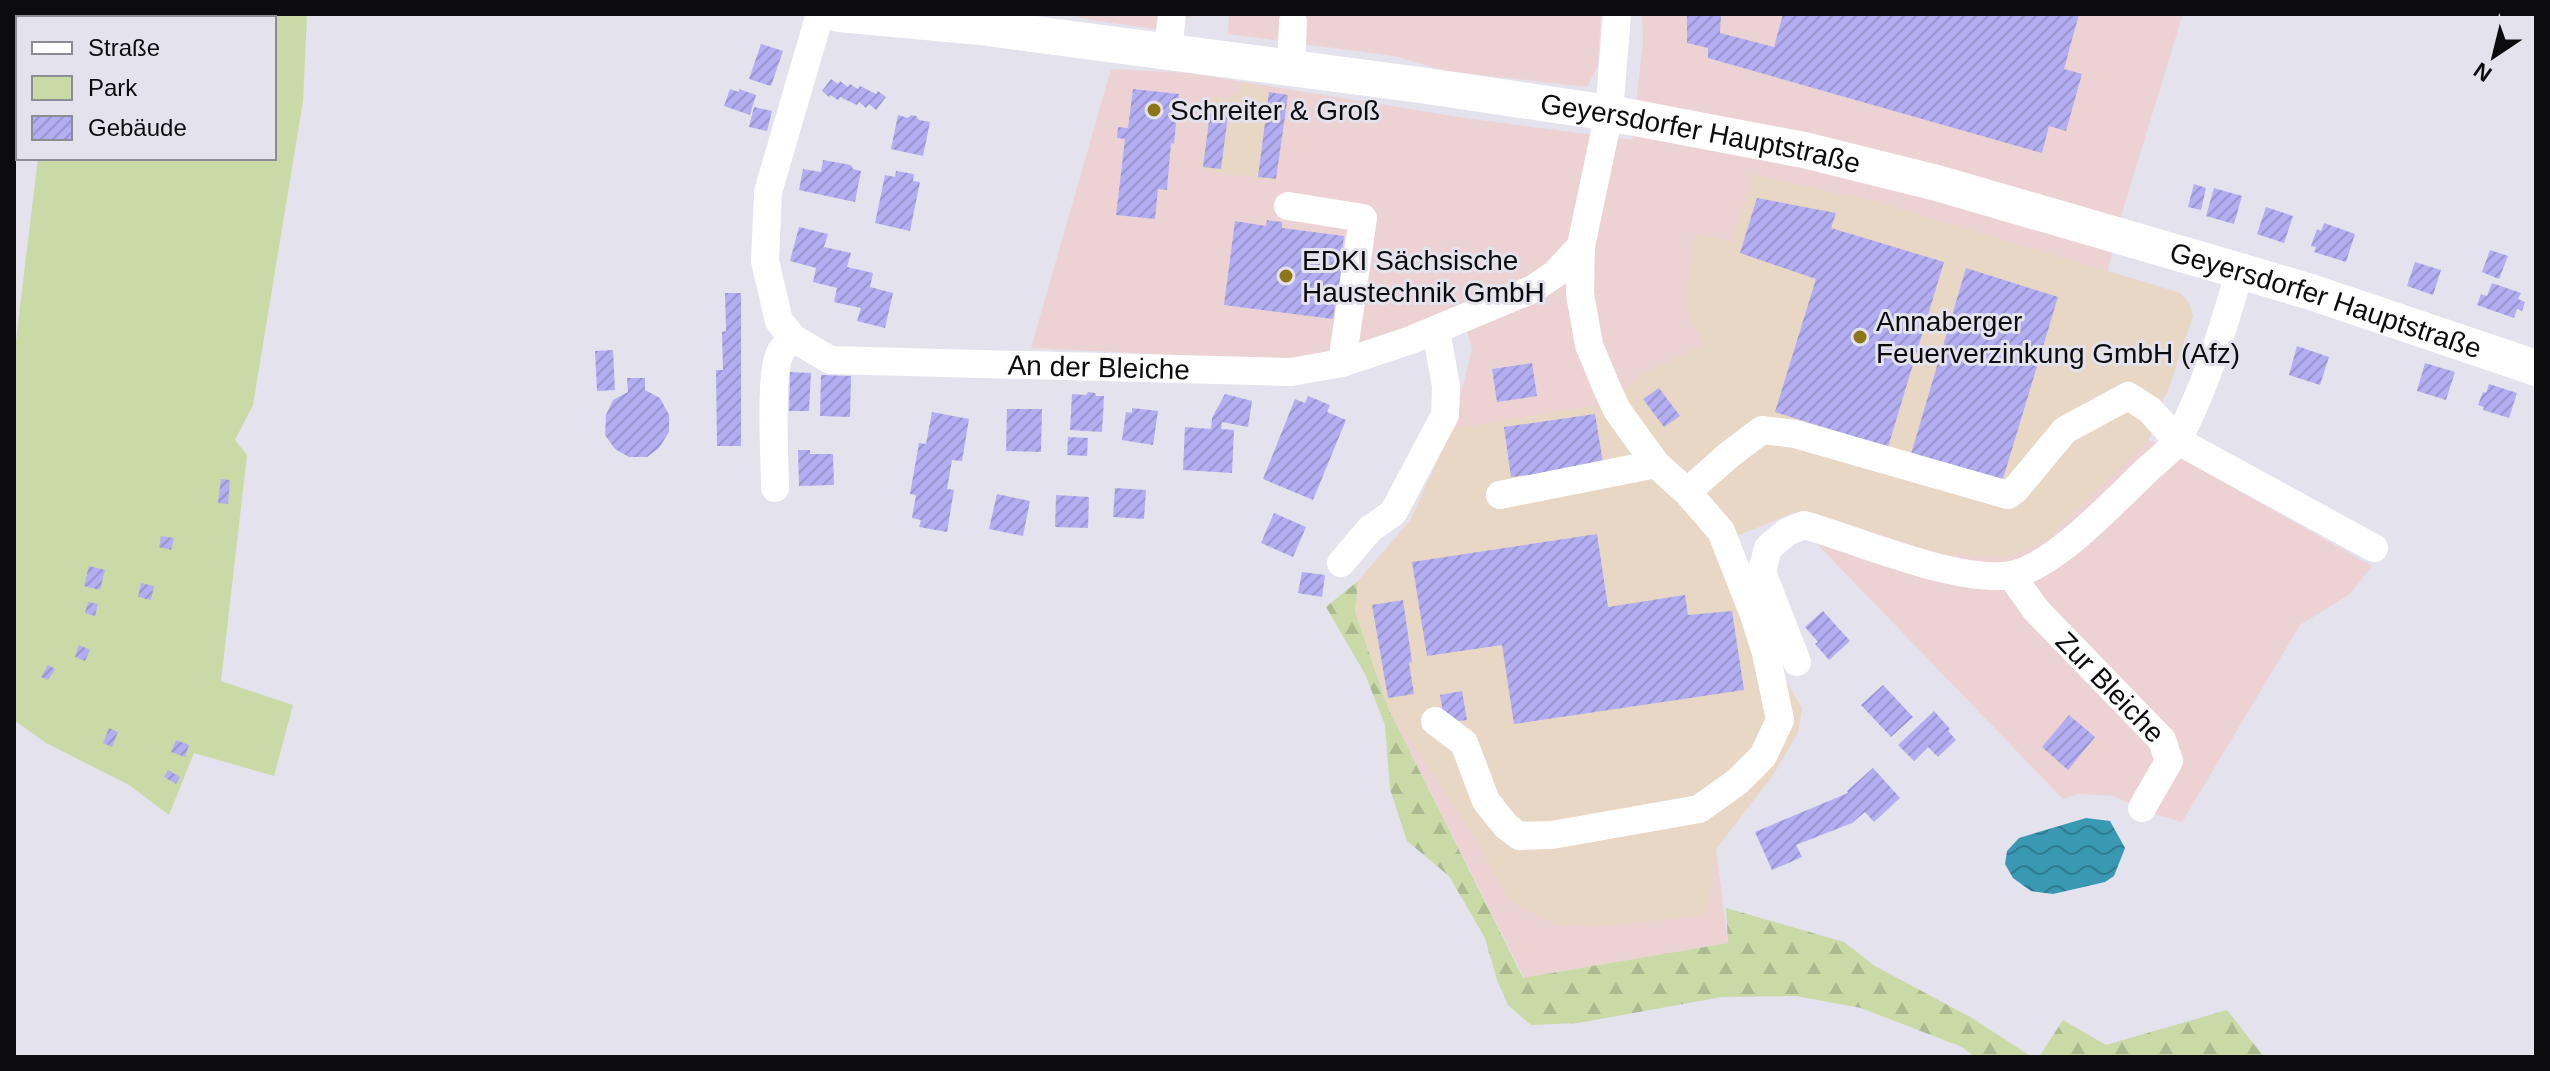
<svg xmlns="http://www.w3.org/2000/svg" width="2550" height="1071" viewBox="0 0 2550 1071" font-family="Helvetica,sans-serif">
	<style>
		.commercial { fill: #edd2d4 }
		.industrial { fill: #e8d7c5 }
		.green { fill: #cadaa7 }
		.forest { fill: url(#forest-firs) }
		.water { fill: url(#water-waves) }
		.building { fill: url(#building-hatch) }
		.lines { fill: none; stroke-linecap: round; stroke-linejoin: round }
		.minor { stroke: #fff; stroke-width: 28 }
		.major { stroke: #fff; stroke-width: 36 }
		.poi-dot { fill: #8d751a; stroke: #e3e2ed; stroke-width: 3 }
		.labels { text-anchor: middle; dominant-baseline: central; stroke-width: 6; stroke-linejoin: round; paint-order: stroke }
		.poi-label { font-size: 28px; fill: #0c0c0f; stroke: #e3e2ed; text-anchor: start }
		.street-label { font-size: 28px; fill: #0c0c0f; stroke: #e3e2ed }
	</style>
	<defs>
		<pattern id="forest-firs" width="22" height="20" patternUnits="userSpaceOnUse" patternTransform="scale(2)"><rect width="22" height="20" fill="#cadaa7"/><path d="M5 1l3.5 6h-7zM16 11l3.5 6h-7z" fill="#acba8f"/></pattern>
		<pattern id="water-waves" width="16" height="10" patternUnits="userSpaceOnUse" patternTransform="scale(2)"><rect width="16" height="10" fill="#3999b3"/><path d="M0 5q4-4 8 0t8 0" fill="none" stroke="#2e7b90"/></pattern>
		<pattern id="building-hatch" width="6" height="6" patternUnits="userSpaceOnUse" patternTransform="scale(2)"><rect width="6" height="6" fill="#b3aef2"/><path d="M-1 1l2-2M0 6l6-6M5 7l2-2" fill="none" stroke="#9994ce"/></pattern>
	</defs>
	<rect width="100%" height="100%" fill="#e3e2ed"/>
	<path class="commercial" d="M1067,14H1195L1189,18L1180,17L1178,32L1090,20Z
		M1229,14H1601L1598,65L1587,87L1446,71L1394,56L1228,34Z
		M1642,14H2183L2121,216L2108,271L2180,293L2192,318L2149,440L2372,566L2350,594L2300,625L2182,822L2148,812L2113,796L2079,794L2063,799L1818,545L1795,512L1734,537L1777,665L1802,709L1798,732L1773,775L1716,849L1728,943L1524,978L1388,708L1358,581L1410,521L1452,429L1472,349L1462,311L1390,338L1284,360L1031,348L1111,69L1189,73L1465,118L1632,140L1643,41Z"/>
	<path class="industrial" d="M1244,83L1256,85L1265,92L1289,95L1276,181L1201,170L1212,96L1229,98L1238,92Z
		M1753,174L1843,195L1850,194L2180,293L2189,303L2193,316L2167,394L2159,399L2149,429V440L2049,537L2028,549L2008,556H1970L1957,553L1952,557L1817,514L1795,512L1734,537L1777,665L1802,709L1798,732L1773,775L1716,849L1707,915L1605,926L1557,925L1509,901L1479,846L1439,782L1388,708L1355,612L1358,581L1410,521L1452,429L1596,405L1609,414L1625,390L1644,374L1704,345L1685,305L1695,234L1732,242Z"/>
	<path class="green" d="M45,14H307L303,101L253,405L235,440L247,455L221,681L293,705L274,776L194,753L169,815L129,785L46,743L14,720V357L38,158H274V18H46Z"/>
	<path class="forest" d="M1358,581L1355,612L1388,708L1523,978L1728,943L1726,908L1844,942L1875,966L1972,1018L2032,1057H1975L1962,1047L1861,1008L1796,996L1722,997L1578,1023L1531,1025L1508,1005L1497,980L1485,938L1449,876L1407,841L1390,789L1385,725L1365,674L1326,607Z
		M2227,1010L2264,1057H2039L2063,1020L2106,1045Z"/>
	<path class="water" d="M2086,818L2110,821L2125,848L2114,876L2105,882L2053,894L2031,891L2013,878L2005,864L2007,851L2019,838Z"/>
	<path class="building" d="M49,14H100L101,18H50Z
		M1687,14H1721L1720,33L1774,47L1783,14H2079L2064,69L2082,74L2066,131L2049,126L2042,153L1708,58V48L1687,43Z
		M761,44L783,51L771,86L749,79Z
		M831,79L838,84L840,81L848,87L850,84L858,89L860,86L876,94L878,91L886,97L876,110L869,104L866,108L859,102L857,105L840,97L838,100L830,95L829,97L822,91Z
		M730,89L739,92V89L756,95L750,115L724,106Z
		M1133,89L1179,94L1174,144L1171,143L1167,190L1158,189L1155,219L1116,215L1125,139L1117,138L1118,127L1128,128Z
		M1269,92L1288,95L1276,179L1258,177Z
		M754,107L772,111L767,131L749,127Z
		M1210,113L1228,115L1221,169L1203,167Z
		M898,115L908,118L911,115L916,116L919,120L930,122L923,156L891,149Z
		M823,160L851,165L853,169L861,171L855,202L799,190L803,169L821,172Z
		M896,171L914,174L913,181L920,182L910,231L875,223L885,175L895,177Z
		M2194,184L2206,188L2201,210L2188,207Z
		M2214,188L2242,196L2234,224L2206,216Z
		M1757,198L1836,213L1831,228L1944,262L1888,447L1775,412L1816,279L1740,253Z
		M2266,207L2293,216L2284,243L2257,234Z
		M1267,220L1282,222V228L1344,236L1340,267L1346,268L1343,285H1338L1333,319L1224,305L1235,221L1266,226Z
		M2324,223L2355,234L2346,262L2314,252L2316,247L2311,246L2317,229L2321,231Z
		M799,227L828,234L824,247L851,253L847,267L873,273L870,287L893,293L885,328L857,321L861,308L834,302L837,288L813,282L816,268L790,261Z
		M2490,250L2508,256L2499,279L2482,272Z
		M2415,262L2441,270L2433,295L2407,286Z
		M1966,268L2058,297L2002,482L1911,454Z
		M2492,283L2521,293L2518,299L2525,302L2522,311L2517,309L2514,318L2477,305L2481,294L2487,296Z
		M725,293H741V446H717L716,370H723L722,332L726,331Z
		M2297,346L2329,357L2320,385L2289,375Z
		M613,350L615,390L597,391L595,351Z
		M1532,363L1537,396L1497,402L1492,369Z
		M2425,363L2455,372L2446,400L2417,391Z
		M790,372L811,373L809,411H789Z
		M821,375L851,376L850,417L820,416Z
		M627,378H645V390L660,398L669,415V432L659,448L647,457H629L615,449L605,435L606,415L613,400L628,392Z
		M2489,384L2517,393L2509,418L2483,410L2484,407L2478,405L2483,392L2486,393Z
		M1659,388L1680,416L1664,427L1643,399Z
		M1088,392L1095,393L1096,396H1104L1102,432L1070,430L1072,394L1086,395Z
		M1225,394L1252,401L1248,427L1222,422L1221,429L1234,430L1232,473L1183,470L1185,427L1211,429L1212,418Z
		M1308,396L1330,405L1327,412L1346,420L1313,500L1263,479L1295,399L1305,403Z
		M1132,408L1158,411L1153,445L1122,440L1126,412L1132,413Z
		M1007,409H1042L1041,452L1006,451Z
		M932,412L969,419L962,461L952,460L947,489L954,490L947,532L919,527L921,520L912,518L916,495L910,494L919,443L926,444Z
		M1595,414L1603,463L1530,478L1529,475L1511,477L1504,427Z
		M1068,437L1088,438L1087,456L1067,455Z
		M798,450H810V454H833L834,485L799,486Z
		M221,479L230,480L228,504L218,503Z
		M1115,488L1146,490L1144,519L1113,517Z
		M997,494L1030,501L1023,536L989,529Z
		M1056,495L1089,497L1088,528L1055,527Z
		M1274,513L1306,527L1293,557L1261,543Z
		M1597,534L1608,607L1685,595L1688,615L1732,611L1744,690L1514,724L1502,645L1427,656L1412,562Z
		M161,536L174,538L171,550L159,547Z
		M89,566L105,570L100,590L84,586Z
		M1302,572L1325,575L1322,597L1298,593Z
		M141,583L154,586L151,600L138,597Z
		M1403,600L1412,662L1409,663L1414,694L1388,698L1372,605Z
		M88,602L98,604L95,616L85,613Z
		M1823,611L1850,641L1829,660L1815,644L1818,642L1805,627Z
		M79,645L90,650L85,661L75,657Z
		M48,665L55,669L48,680L41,677Z
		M1883,685L1913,717L1891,737L1861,705Z
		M1462,691L1467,720L1445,723L1440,695Z
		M1934,711L1950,729L1948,731L1956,740L1938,757L1928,747L1914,761L1898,745Z
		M2069,715L2095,737L2068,770L2042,747Z
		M109,728L118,732L112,747L103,743Z
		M176,740L189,745L185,757L171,752Z
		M1873,768L1900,798L1874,822L1865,812L1852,823L1796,845L1802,857L1772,870L1755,832L1848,793L1847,791Z
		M168,770L180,777L176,784L164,777Z"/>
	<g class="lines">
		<g class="minor">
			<path id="s1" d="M820,14L768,192L765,261L779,321L793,338L830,360L1291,372L1342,363L1411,340L1533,289L1555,274L1581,246L1609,113L1617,14"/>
			<path d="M1168,51L1172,14"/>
			<path d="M1291,69L1293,22"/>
			<path d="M1288,206L1363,218L1342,363"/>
			<path d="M775,488C775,459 769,375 780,353C783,347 789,343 793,338"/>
			<path d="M1687,492L1730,454L1762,430L1795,434L2008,495L2015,490L2065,430L2128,396L2150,410L2178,441L2374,548"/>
			<path d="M1500,495L1656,464"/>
			<path d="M1341,563L1370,529L1393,513L1445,415L1446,386L1436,330"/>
			<path id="s2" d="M2011,575L2036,610L2162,740L2169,761L2142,808"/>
			<path d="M1797,662L1762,572L1768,548L1787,532L1804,525C1858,540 1958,584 2011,575C2054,567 2113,502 2145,472C2156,461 2173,450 2179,437C2207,384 2223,328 2240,271"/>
			<path d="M1435,721L1464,743L1486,801L1506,826L1519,836L1552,835L1699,809L1737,782L1763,756L1780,720L1766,653L1754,615L1721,531L1687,492L1656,464L1617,410L1606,386L1589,345L1580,294L1581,246"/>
		</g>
		<path class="major" id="s3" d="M839,14L980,27L1420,85L1609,113L1804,150L1937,183L2240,271L2311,292L2536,368"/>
	</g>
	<g class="poi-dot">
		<circle cx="1154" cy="110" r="8"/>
		<circle cx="1286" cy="276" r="8"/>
		<circle cx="1860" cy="337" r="8"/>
	</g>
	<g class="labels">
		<g class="poi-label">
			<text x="1170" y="110">Schreiter &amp; Groß</text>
			<text x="1302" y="260">EDKI Sächsische<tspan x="1302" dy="32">Haustechnik GmbH</tspan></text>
			<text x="1876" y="321">Annaberger<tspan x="1876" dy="32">Feuerverzinkung GmbH (Afz)</tspan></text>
		</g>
		<g class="street-label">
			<text stroke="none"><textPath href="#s3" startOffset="870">Geyersdorfer Hauptstraße</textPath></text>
			<text stroke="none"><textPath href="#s3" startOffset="1518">Geyersdorfer Hauptstraße</textPath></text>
			<text stroke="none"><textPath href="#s1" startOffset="650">An der Bleiche</textPath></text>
			<text stroke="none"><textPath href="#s2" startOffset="150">Zur Bleiche</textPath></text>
		</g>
	</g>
	<rect width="2550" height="1071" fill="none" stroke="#0c0c0f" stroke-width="32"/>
	<rect x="16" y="16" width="260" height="144" fill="#e3e2ed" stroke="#8d8c94" stroke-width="2"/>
	<rect x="32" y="42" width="40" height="12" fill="#ffffff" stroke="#8d8c94" stroke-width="2"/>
	<text x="88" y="56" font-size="24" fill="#0c0c0f">Straße</text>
	<rect x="32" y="76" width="40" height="24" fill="#cadaa7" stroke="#8d8c94" stroke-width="2"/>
	<text x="88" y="96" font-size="24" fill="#0c0c0f">Park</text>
	<rect x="32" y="116" width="40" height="24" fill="url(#building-hatch)" stroke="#8d8c94" stroke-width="2"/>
	<text x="88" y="136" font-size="24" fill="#0c0c0f">Gebäude</text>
	<g transform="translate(2494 56) rotate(215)" stroke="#e3e2ed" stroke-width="6" paint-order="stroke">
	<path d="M0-6L14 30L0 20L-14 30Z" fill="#0c0c0f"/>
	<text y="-12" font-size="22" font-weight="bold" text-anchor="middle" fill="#0c0c0f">N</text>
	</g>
</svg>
